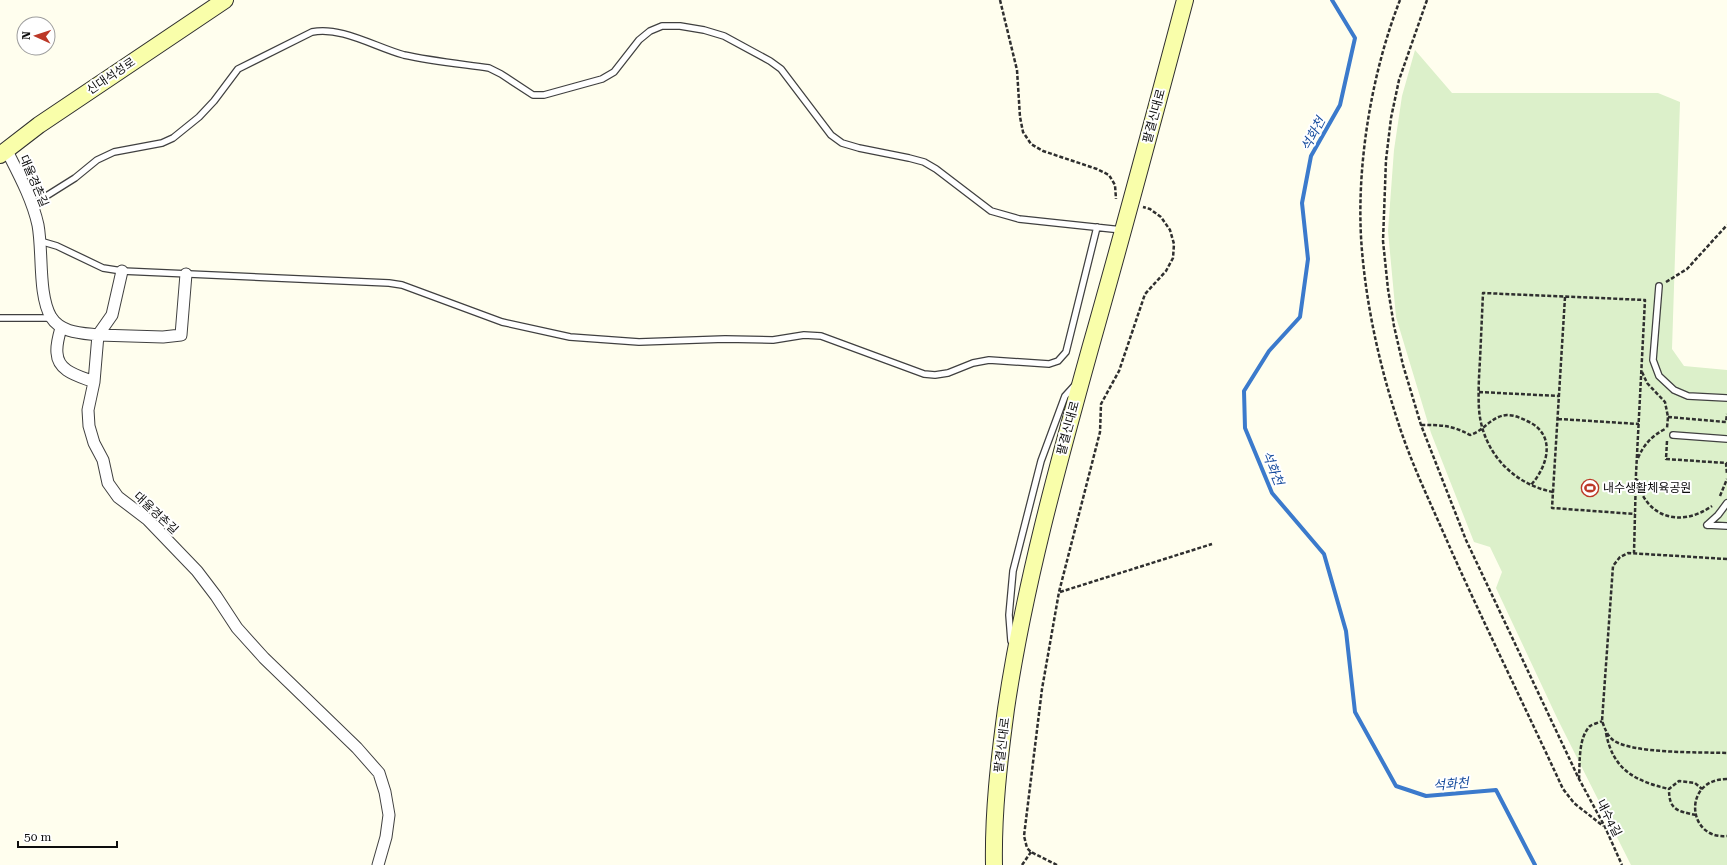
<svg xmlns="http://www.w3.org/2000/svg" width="1727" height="865" viewBox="0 0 1727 865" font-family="'Roboto Serif','Noto Sans KR',serif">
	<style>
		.pitch { fill: #dcf0ca }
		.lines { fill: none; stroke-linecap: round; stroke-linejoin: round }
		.stream { stroke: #3b7acc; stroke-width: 4 }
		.lane-casing { stroke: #404040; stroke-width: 8 }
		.street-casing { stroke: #404040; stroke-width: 13 }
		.secondary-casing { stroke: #2f2f2f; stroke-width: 18 }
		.path { stroke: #2f2f2f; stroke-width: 2.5; stroke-dasharray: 4 2; stroke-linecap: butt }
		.lane { stroke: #fff; stroke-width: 5.5 }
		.street { stroke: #fff; stroke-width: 11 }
		.secondary { stroke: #f9feaa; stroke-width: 16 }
		.labels { text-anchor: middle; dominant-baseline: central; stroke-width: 4; stroke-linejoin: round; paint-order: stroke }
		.street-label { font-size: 12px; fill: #0d0d0d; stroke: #fff }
		.poi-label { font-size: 12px; fill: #0d0d0d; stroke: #fff; text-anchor: start }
		.water-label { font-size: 13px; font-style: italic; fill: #184d9e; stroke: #fff }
	</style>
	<rect width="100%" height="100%" fill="#fffeee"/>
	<path class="pitch" d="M1415,50L1452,93H1658L1680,102L1672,349L1684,366L1727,370V865H1631L1558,720L1496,588L1502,572L1490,547L1474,542L1431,433L1396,317L1388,231L1394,150L1402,96Z"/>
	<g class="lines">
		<path class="stream" d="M1332,0L1355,38L1340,105L1311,156L1302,203L1308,259L1300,317L1269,351L1244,391L1245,428L1272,493L1324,554L1346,631L1355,712L1396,786L1426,796L1496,790L1535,865"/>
		<defs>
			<path id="lane" d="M32,205L75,178L97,160L114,152L162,143L173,138L199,117L214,101L238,69L312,32C341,26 375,47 404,55C431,61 461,64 489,68L501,74L533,95H544L602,79L614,72L639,40L650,31L662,26H680L704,30L724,36L770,61L781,69L831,135L842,143L859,148L909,158L924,162L936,169L991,211L1019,219L1122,230
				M40,241L57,246L103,268L122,271L389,283L402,285L502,322L570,337L639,342L725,339L773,340L804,335L821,336L924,374L935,375L948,373L973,363L989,360L1049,364L1058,361L1066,352L1097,227
				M1659,286L1653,360L1659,376L1674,390L1688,396L1727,398
				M0,318H52
				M1673,435L1727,439
				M1707,525L1718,515L1727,503
				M1707,525L1727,526
				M1011,641L1009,615L1013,571L1041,461L1065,396L1075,385"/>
			<path id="street" d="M6,149C18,173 32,198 38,225C43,252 38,295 51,317C61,333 81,333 98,335L94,382L88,410L89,426L94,443L103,460L108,483L118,497L147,519L197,571L216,596L237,628L264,658L357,748L379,773L385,792L389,815L386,837L378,865
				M61,328C59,335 56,345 57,353C58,372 79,376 94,382
				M98,335L163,337L181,335L186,274
				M98,335L112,315L122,271"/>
			<path id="secondary" d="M0,155L39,125L225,0
				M994,865C993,813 999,761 1006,709C1024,587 1057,468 1090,349C1123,233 1154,117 1185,0"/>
		</defs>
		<use href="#lane" class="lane-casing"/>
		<use href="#street" class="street-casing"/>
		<use href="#secondary" class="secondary-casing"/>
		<path class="path" d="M1000,0L1017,70L1020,117L1023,132L1031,144L1043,151L1097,169L1109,175L1115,185L1116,199
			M1400,0C1371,74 1355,171 1362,251C1367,309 1380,367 1398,422C1412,466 1433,508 1451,550C1487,630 1526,709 1563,789L1574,803L1603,826
			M1427,0L1399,80L1391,118L1386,160L1383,241L1388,289L1394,326L1403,365L1421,425L1466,540L1579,779L1605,827L1622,865
			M1666,282L1687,269L1727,225
			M1565,297L1552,508L1635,514
			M1642,372L1647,383L1665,402L1668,417L1667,428
			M1479,392L1559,396
			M1668,417L1726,422L1727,414
			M1558,419L1639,424
			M1421,425C1441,425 1452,425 1470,435C1484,431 1491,416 1507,415C1514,415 1521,418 1527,421C1557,434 1548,466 1531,485
			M1667,441L1666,459L1726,463L1727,474
			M1638,458C1644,444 1652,436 1665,429
			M1637,479C1645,518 1681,528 1712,506
			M1553,492C1512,484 1482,451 1479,409C1478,393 1479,376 1480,360C1481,338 1482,315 1483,293L1645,300L1636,474L1634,553
			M1720,496L1727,479
			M1727,559L1628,553L1620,557L1613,566L1602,721C1605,729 1607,735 1613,740C1632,754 1702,752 1727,753
			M1060,592L1212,544
			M1606,733C1613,770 1635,781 1669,789
			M1579,779C1580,763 1578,738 1590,726C1593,724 1598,723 1602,721
			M1727,779C1682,779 1687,840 1727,836
			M1696,815C1677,811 1669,810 1669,789L1679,781L1695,783L1702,789
			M1022,865L1031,852
			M1057,865L1031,852L1027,848L1024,836L1042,689L1059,592L1100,432L1101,404L1119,371L1145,294L1166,271L1173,258L1174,244L1170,230L1161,217L1150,209L1143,207"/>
		<use href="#lane" class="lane"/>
		<use href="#street" class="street"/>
		<use href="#secondary" class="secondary"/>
	</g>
	<defs>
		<symbol id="stadium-ring" viewBox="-11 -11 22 22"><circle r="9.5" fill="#fff" stroke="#bc3827" stroke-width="1.5"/><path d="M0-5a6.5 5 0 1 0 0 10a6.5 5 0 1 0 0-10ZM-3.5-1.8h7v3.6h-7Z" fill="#bc3827"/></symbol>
	</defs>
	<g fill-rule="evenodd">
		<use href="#stadium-ring" x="1580" y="478" width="20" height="20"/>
	</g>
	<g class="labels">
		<g class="street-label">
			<text transform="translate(111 76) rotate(-34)">신대석성로</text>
			<text transform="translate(1154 116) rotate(-75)">팔결신대로</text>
			<text transform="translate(34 181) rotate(67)">대율경촌길</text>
			<text transform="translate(1068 428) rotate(-75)">팔결신대로</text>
			<text transform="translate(156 513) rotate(43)">대율경촌길</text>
			<text transform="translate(1002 745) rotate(-83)">팔결신대로</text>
			<text transform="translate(1609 818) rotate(63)">내수4길</text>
		</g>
		<g class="poi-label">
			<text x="1603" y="488">내수생활체육공원</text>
		</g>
		<g class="water-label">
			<text transform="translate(1313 134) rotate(-62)">석화천</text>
			<text transform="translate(1273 468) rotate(68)">석화천</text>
			<text transform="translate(1451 784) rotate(-5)">석화천</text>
		</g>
	</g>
	<g transform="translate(36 36) rotate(273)"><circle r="19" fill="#ffffff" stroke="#9e9e9e"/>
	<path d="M0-3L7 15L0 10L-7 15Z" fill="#bc3827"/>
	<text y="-6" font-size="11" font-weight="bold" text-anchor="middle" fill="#0d0d0d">N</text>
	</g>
	<path d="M18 841v6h99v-6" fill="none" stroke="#0d0d0d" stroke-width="2"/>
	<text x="24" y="841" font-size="12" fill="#0d0d0d" stroke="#ffffff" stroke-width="3" paint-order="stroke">50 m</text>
</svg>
